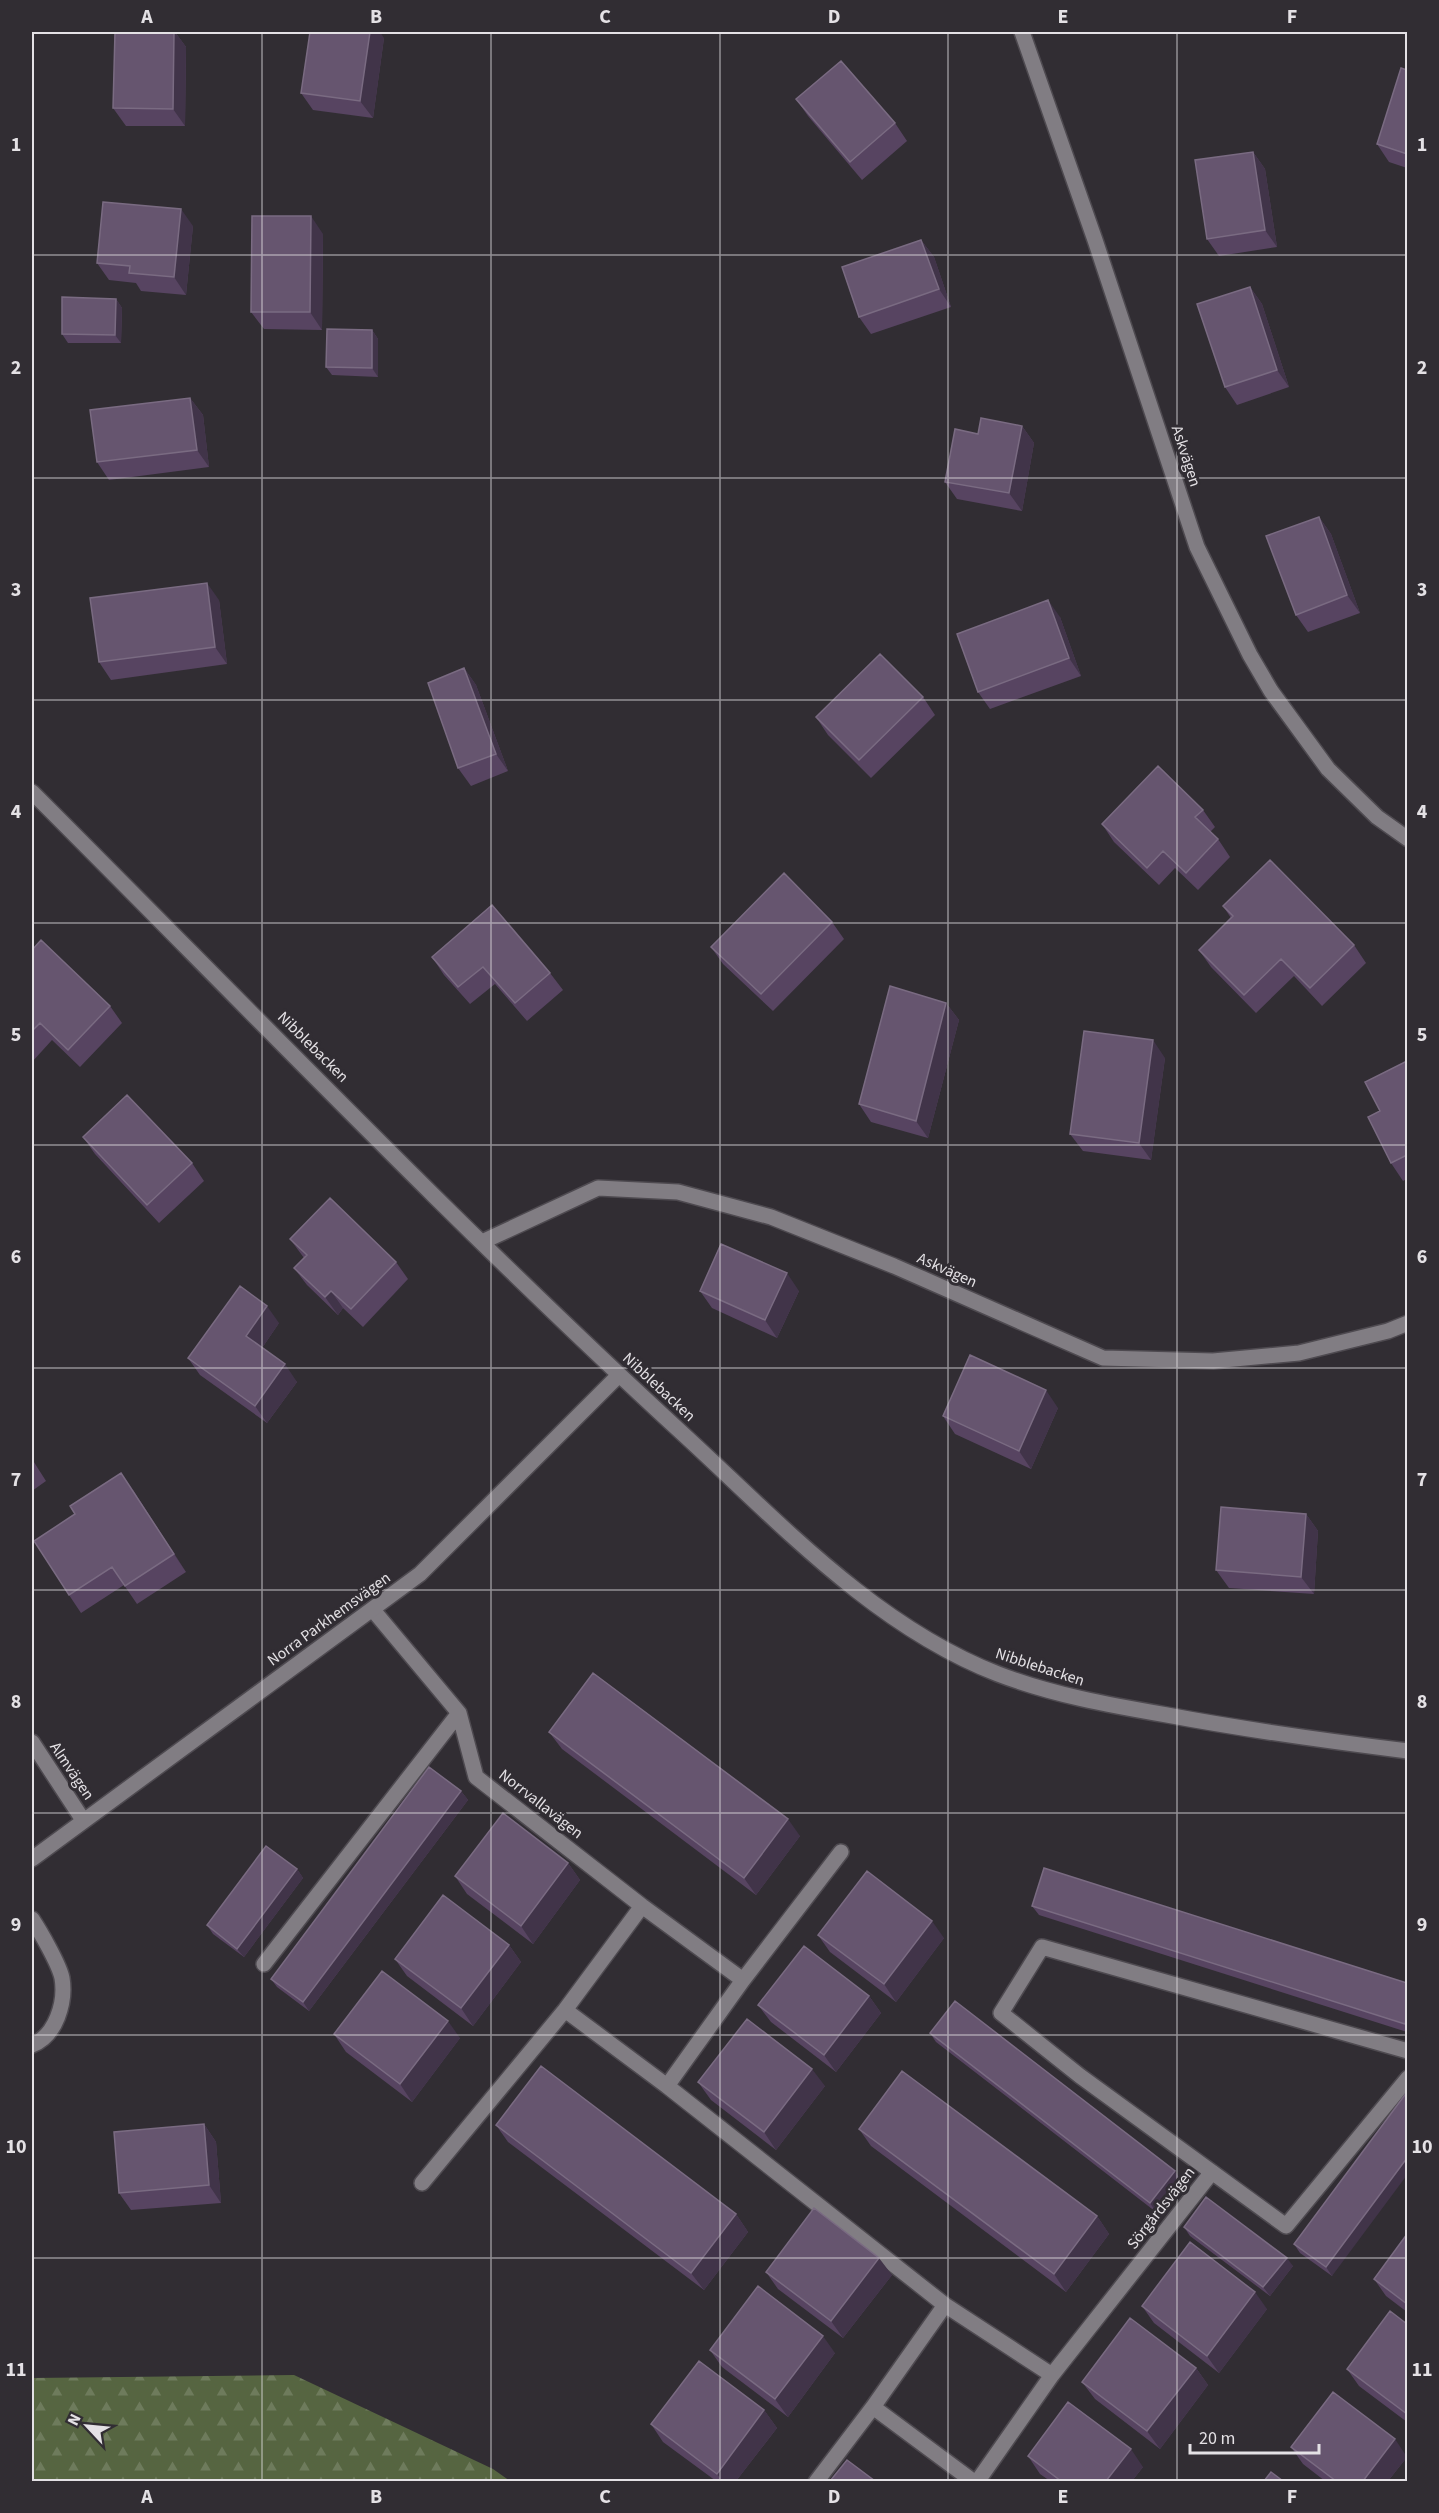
<svg xmlns="http://www.w3.org/2000/svg" width="1439" height="2513" viewBox="0 0 1439 2513" font-family="'Source Sans 3',sans-serif">
	<style>
		.forest { fill: url(#forest-firs) }
		.lines { fill: none; stroke-linecap: round; stroke-linejoin: round }
		.service-casing { stroke: #4e4a50; stroke-width: 18 }
		.minor-casing { stroke: #4e4a50; stroke-width: 18 }
		.service { stroke: #817d83; stroke-width: 15 }
		.minor { stroke: #817d83; stroke-width: 15 }
		.wall { fill: #574461 }
		.shaded-wall { fill: #413449 }
		.building { fill: #66556f; stroke: #7a6b82; stroke-width: 1.5 }
		.grid { fill: none; stroke: #e4e1e5; stroke-width: 1.5; stroke-opacity: 0.55 }
		.labels { text-anchor: middle; dominant-baseline: central; stroke-width: 6; stroke-linejoin: round; paint-order: stroke }
		.street-label { font-size: 16px; fill: #e4e1e5; stroke: #312d33 }
		.neatline { fill: none; stroke: #e4e1e5; stroke-width: 2 }
		.grid-label { font-size: 20px; text-anchor: middle; font-weight: bold; fill: #e4e1e5 }
	</style>
	<defs>
		<pattern id="forest-firs" width="22" height="20" patternUnits="userSpaceOnUse" patternTransform="scale(1.5)"><rect width="22" height="20" fill="#566541"/><path d="M5 1l3.5 6h-7zM16 11l3.5 6h-7z" fill="#6e7b5c"/></pattern>
	</defs>
	<rect width="100%" height="100%" fill="#312d33"/>
	<path class="forest" d="M294,2375L493,2469L510,2481H32V2378Z"/>
	<g class="lines">
		<defs>
			<path id="service" d="M373,1610L459,1713L476,1777L642,1906L743,1980
				M841,1852L743,1980L667,2086L945,2305L1052,2375L977,2482
				M264,1964L459,1713
				M565,2010L667,2086
				M1408,2051L1042,1947L1001,2013L1080,2076L1286,2226L1408,2078
				M422,2183L565,2010L642,1906
				M1052,2375L1212,2172
				M873,2407L974,2482
				M816,2482L873,2407L945,2305"/>
			<path id="minor" d="M1022,32L1095,240L1197,547L1250,655L1271,691L1328,769L1377,817L1408,839
				M32,792C247,1007 458,1227 682,1433C778,1521 874,1626 998,1674C1053,1695 1109,1705 1167,1715C1247,1730 1327,1741 1408,1751
				M482,1242L598,1188L678,1192L771,1217L894,1266L1103,1358L1213,1361L1299,1353L1388,1331L1408,1323
				M32,1742L83,1820
				M32,1859L420,1574L619,1375
				M32,1919C40,1931 59,1964 62,1978C66,2002 56,2036 32,2045"/>
		</defs>
		<use href="#service" class="service-casing"/>
		<use href="#minor" class="minor-casing"/>
		<use href="#service" class="service"/>
		<use href="#minor" class="minor"/>
	</g>
	<path class="wall" d="M115,32H175L186,47L185,126H126L113,108Z
		M384,38L373,118L313,110L301,93Z
		M1407,70V168L1389,162L1377,144Z
		M796,99L895,123L907,141L862,180L808,116Z
		M1253,152L1265,169L1277,247L1219,256L1207,239Z
		M193,226L186,295L141,291L136,283L109,280L97,263Z
		M323,234L322,330L264,329L251,312Z
		M921,240L934,257L951,307L871,334L859,317Z
		M1250,287L1262,304L1289,387L1237,405L1225,387Z
		M116,299L122,308L121,343H68L62,334Z
		M372,330L378,339V377L332,375L326,367Z
		M190,398L203,415L209,467L109,480L97,462Z
		M1022,426L1034,443L1022,511L957,499L945,482L978,434Z
		M1319,517L1331,534L1360,613L1308,632L1296,615Z
		M219,600L227,664L111,680L99,662Z
		M1060,617L1081,676L990,709L978,692Z
		M464,668L476,685L508,771L471,786L458,768Z
		M923,697L935,715L871,778L828,735L816,717Z
		M1203,810L1215,827L1210,832L1218,839L1230,857L1198,890L1175,868L1159,885L1114,842L1102,824Z
		M1223,906L1354,945L1366,963L1322,1006L1294,976L1256,1013L1211,967L1199,950L1231,918Z
		M832,922L844,939L773,1011L723,964L711,947Z
		M32,950L110,1006L122,1023L80,1067L52,1040L32,1062Z
		M432,957L550,973L563,990L527,1021L495,984L470,1004L444,975Z
		M946,1003L959,1020L928,1138L871,1122L859,1104Z
		M1165,1058L1151,1160L1083,1151L1070,1134Z
		M1407,1061V1179L1403,1181L1391,1163L1380,1111Z
		M83,1137L192,1163L204,1181L159,1223L95,1154Z
		M290,1239L396,1262L408,1279L363,1327L343,1308L338,1315L307,1285L294,1268L304,1258Z
		M700,1291H799L777,1338L712,1308Z
		M279,1323L262,1348L297,1382L267,1423L200,1375L188,1358Z
		M1058,1408L1031,1469L955,1434L943,1416Z
		M32,1459L46,1481L32,1491Z
		M133,1490L186,1572L137,1604L124,1585L81,1613L69,1595Z
		M1306,1514L1318,1531L1314,1594L1229,1588L1216,1570Z
		M549,1732L800,1836L756,1895L562,1749Z
		M461,1791L468,1800L309,2011L277,1987L271,1979Z
		M568,1863L580,1880L533,1944L467,1894L455,1876Z
		M297,1869L303,1878L244,1957L213,1934L207,1925Z
		M1032,1906L1407,1983V2032L1039,1915Z
		M818,1935L944,1938L896,2002L830,1952Z
		M509,1945L521,1962L473,2026L407,1976L395,1959Z
		M869,1996L881,2013L836,2072L771,2022L758,2005Z
		M930,2033L1181,2180L1156,2212L936,2042Z
		M334,2034L460,2038L412,2102L346,2052Z
		M698,2082L825,2086L776,2150L711,2100Z
		M1407,2092L1332,2276L1300,2253L1294,2244Z
		M204,2124L216,2142L221,2203L131,2210L119,2193Z
		M496,2125L736,2214L748,2232L704,2290L508,2142Z
		M859,2129L1097,2216L1109,2234L1066,2292L871,2146Z
		M1184,2227L1293,2266L1270,2296L1190,2236Z
		M1407,2234V2312L1386,2296L1374,2279Z
		M766,2272L892,2275L843,2338L778,2289Z
		M1142,2306L1267,2309L1219,2373L1154,2323Z
		M1407,2324V2422L1359,2386L1347,2369Z
		M710,2350L835,2353L788,2417L722,2367Z
		M1196,2368L1208,2385L1160,2449L1095,2399L1082,2382Z
		M764,2410L777,2428L736,2481H716L663,2442L651,2424Z
		M1291,2447L1407,2457L1388,2481H1325L1303,2464Z
		M1028,2456L1143,2467L1132,2481H1050L1040,2474Z"/>
	<path class="shaded-wall" d="M174,32H175L186,47L185,126L173,109Z
		M370,32H380L384,38L373,118L360,101Z
		M1253,152L1265,169L1277,247L1265,230Z
		M181,209L193,226L186,295L174,277Z
		M311,216L323,234L322,330L310,312Z
		M921,240L934,257L951,307L939,289Z
		M1250,287L1262,304L1289,387L1277,370Z
		M116,299L122,308L121,343L115,335Z
		M372,330L378,339V377L372,368Z
		M190,398L203,415L209,467L197,450Z
		M1022,426L1034,443L1022,511L1009,493Z
		M1319,517L1331,534L1360,613L1347,595Z
		M207,583L219,600L227,664L215,647Z
		M1048,600L1060,617L1081,676L1069,658Z
		M464,668L476,685L508,771L496,754Z
		M946,1003L959,1020L928,1138L916,1121Z
		M1153,1040L1165,1058L1151,1160L1139,1143Z
		M787,1273L799,1291L777,1338L765,1320Z
		M331,1291L343,1308L338,1315L325,1297Z
		M267,1306L279,1323L258,1354L246,1336Z
		M285,1364L297,1382L267,1423L255,1406Z
		M1046,1390L1058,1408L1031,1469L1019,1451Z
		M121,1473L133,1490L186,1572L174,1554Z
		M1306,1514L1318,1531L1314,1594L1301,1577Z
		M461,1791L468,1800L309,2011L303,2002Z
		M788,1819L800,1836L756,1895L744,1878Z
		M568,1863L580,1880L533,1944L521,1926Z
		M297,1869L303,1878L244,1957L237,1949Z
		M932,1921L944,1938L896,2002L884,1984Z
		M509,1945L521,1962L473,2026L461,2008Z
		M869,1996L881,2013L836,2072L824,2055Z
		M448,2021L460,2038L412,2102L400,2084Z
		M812,2069L825,2086L776,2150L764,2132Z
		M204,2124L216,2142L221,2203L209,2185Z
		M1407,2158V2175L1332,2276L1326,2267Z
		M1175,2171L1181,2180L1156,2212L1150,2203Z
		M736,2214L748,2232L704,2290L691,2273Z
		M1097,2216L1109,2234L1066,2292L1054,2274Z
		M879,2258L892,2275L843,2338L831,2321Z
		M1287,2258L1293,2266L1270,2296L1263,2287Z
		M1255,2292L1267,2309L1219,2373L1207,2356Z
		M823,2336L835,2353L788,2417L775,2399Z
		M1196,2368L1208,2385L1160,2449L1147,2431Z
		M764,2410L777,2428L736,2481H722L717,2474Z
		M1395,2439L1407,2457L1388,2481H1363Z
		M1131,2449L1143,2467L1132,2481H1106Z"/>
	<path class="building" d="M115,32H174L173,109L113,108Z
		M310,32H370L360,101L301,93Z
		M841,61L895,123L850,162L796,99Z
		M1401,68L1407,70V154L1377,144Z
		M1253,152L1265,230L1207,239L1195,160Z
		M103,202L181,209L174,277L129,273L130,266L97,263Z
		M252,216H311L310,312H251Z
		M921,240L939,289L859,317L842,267Z
		M1250,287L1277,370L1225,387L1197,304Z
		M62,297L116,299L115,335L62,334Z
		M327,329L372,330V368L326,367Z
		M190,398L197,450L97,462L90,410Z
		M981,418L1022,426L1009,493L945,482L955,429L978,434Z
		M1319,517L1347,595L1296,615L1266,536Z
		M207,583L215,647L99,662L90,598Z
		M1048,600L1069,658L978,692L957,634Z
		M880,654L923,697L859,760L816,717Z
		M464,668L496,754L458,768L428,683Z
		M1158,766L1203,810L1195,817L1218,839L1186,873L1163,851L1147,868L1102,824Z
		M1270,860L1354,945L1310,988L1281,959L1244,995L1199,950L1233,916L1223,906Z
		M784,873L832,922L761,994L711,947Z
		M492,905L550,973L515,1003L483,967L458,987L432,957Z
		M41,940L110,1006L68,1050L40,1023L32,1031V950Z
		M890,986L946,1003L916,1121L859,1104Z
		M1084,1031L1153,1040L1139,1143L1070,1134Z
		M1407,1061V1155L1391,1163L1368,1117L1380,1111L1365,1082Z
		M127,1095L192,1163L147,1205L83,1137Z
		M330,1198L396,1262L351,1309L331,1291L325,1297L294,1268L307,1255L290,1239Z
		M721,1244L787,1273L765,1320L700,1291Z
		M240,1286L267,1306L246,1336L285,1364L255,1406L188,1358Z
		M970,1355L1046,1390L1019,1451L943,1416Z
		M121,1473L174,1554L125,1586L112,1567L69,1595L34,1541L75,1514L70,1506Z
		M1221,1507L1306,1514L1301,1577L1216,1570Z
		M593,1673L788,1819L744,1878L549,1732Z
		M429,1767L461,1791L303,2002L271,1979Z
		M503,1813L568,1863L521,1926L455,1876Z
		M266,1846L297,1869L237,1949L207,1925Z
		M1044,1868L1407,1983V2017L1405,2024L1032,1906Z
		M867,1871L932,1921L884,1984L818,1935Z
		M443,1895L509,1945L461,2008L395,1959Z
		M804,1946L869,1996L824,2055L758,2005Z
		M382,1971L448,2021L400,2084L334,2034Z
		M955,2001L1175,2171L1150,2203L930,2033Z
		M747,2019L812,2069L764,2132L698,2082Z
		M541,2066L736,2214L691,2273L496,2125Z
		M902,2071L1097,2216L1054,2274L859,2129Z
		M1407,2092V2158L1326,2267L1294,2244Z
		M204,2124L209,2185L119,2193L114,2132Z
		M1206,2197L1287,2258L1263,2287L1184,2227Z
		M814,2208L879,2258L831,2321L766,2272Z
		M1407,2234V2304L1374,2279Z
		M1190,2242L1255,2292L1207,2356L1142,2306Z
		M758,2286L823,2336L775,2399L710,2350Z
		M1390,2311L1407,2324V2414L1347,2369Z
		M1130,2318L1196,2368L1147,2431L1082,2382Z
		M699,2361L764,2410L717,2474L651,2424Z
		M1333,2392L1395,2439L1363,2481H1336L1291,2447Z
		M1068,2402L1131,2449L1106,2481H1061L1028,2456Z
		M847,2460L875,2481H830Z
		M1271,2472L1283,2481H1264Z"/>
	<path class="grid" d="M262,32V2482M491,32V2482M720,32V2482M948,32V2482M1177,32V2482M32,255H1408M32,478H1408M32,700H1408M32,923H1408M32,1145H1408M32,1368H1408M32,1590H1408M32,1813H1408M32,2035H1408M32,2258H1408"/>
	<g class="labels">
		<g class="street-label">
			<text transform="translate(1186 456) rotate(72)">Askvägen</text>
			<text transform="translate(313 1047) rotate(45)">Nibblebacken</text>
			<text transform="translate(947 1270) rotate(24)">Askvägen</text>
			<text transform="translate(659 1387) rotate(43)">Nibblebacken</text>
			<text transform="translate(329 1619) rotate(-36)">Norra Parkhemsvägen</text>
			<text transform="translate(1040 1667) rotate(18)">Nibblebacken</text>
			<text transform="translate(72 1771) rotate(56)">Almvägen</text>
			<text transform="translate(541 1804) rotate(38)">Norrvallavägen</text>
			<text transform="translate(1161 2208) rotate(-52)">Sörgårdsvägen</text>
		</g>
	</g>
	<rect width="1439" height="2513" fill="none" stroke="#312d33" stroke-width="66"/>
	<g transform="translate(87 2426) rotate(296)" stroke="#312d33" stroke-width="4.5" paint-order="stroke">
	<path d="M0-4.5L10 22L0 15L-10 22Z" fill="#e4e1e5"/>
	<text y="-9" font-size="16" font-weight="bold" text-anchor="middle" fill="#e4e1e5">N</text>
	</g>
	<path d="M1190 2444v9h129v-9" fill="none" stroke="#e4e1e5" stroke-width="3"/>
	<text x="1199" y="2444" font-size="18" fill="#e4e1e5" stroke="#312d33" stroke-width="4.5" paint-order="stroke">20 m</text>
	<rect x="33" y="33" width="1373" height="2447" class="neatline"/>
	<g class="grid-label">
		<text x="147" y="23">A</text>
		<text x="376" y="23">B</text>
		<text x="605" y="23">C</text>
		<text x="834" y="23">D</text>
		<text x="1063" y="23">E</text>
		<text x="1292" y="23">F</text>
		<text x="16" y="151">1</text>
		<text x="1422" y="151">1</text>
		<text x="16" y="374">2</text>
		<text x="1422" y="374">2</text>
		<text x="16" y="596">3</text>
		<text x="1422" y="596">3</text>
		<text x="16" y="818">4</text>
		<text x="1422" y="818">4</text>
		<text x="16" y="1041">5</text>
		<text x="1422" y="1041">5</text>
		<text x="16" y="1263">6</text>
		<text x="1422" y="1263">6</text>
		<text x="16" y="1486">7</text>
		<text x="1422" y="1486">7</text>
		<text x="16" y="1708">8</text>
		<text x="1422" y="1708">8</text>
		<text x="16" y="1931">9</text>
		<text x="1422" y="1931">9</text>
		<text x="16" y="2153">10</text>
		<text x="1422" y="2153">10</text>
		<text x="16" y="2376">11</text>
		<text x="1422" y="2376">11</text>
		<text x="147" y="2503">A</text>
		<text x="376" y="2503">B</text>
		<text x="605" y="2503">C</text>
		<text x="834" y="2503">D</text>
		<text x="1063" y="2503">E</text>
		<text x="1292" y="2503">F</text>
	</g>
</svg>
